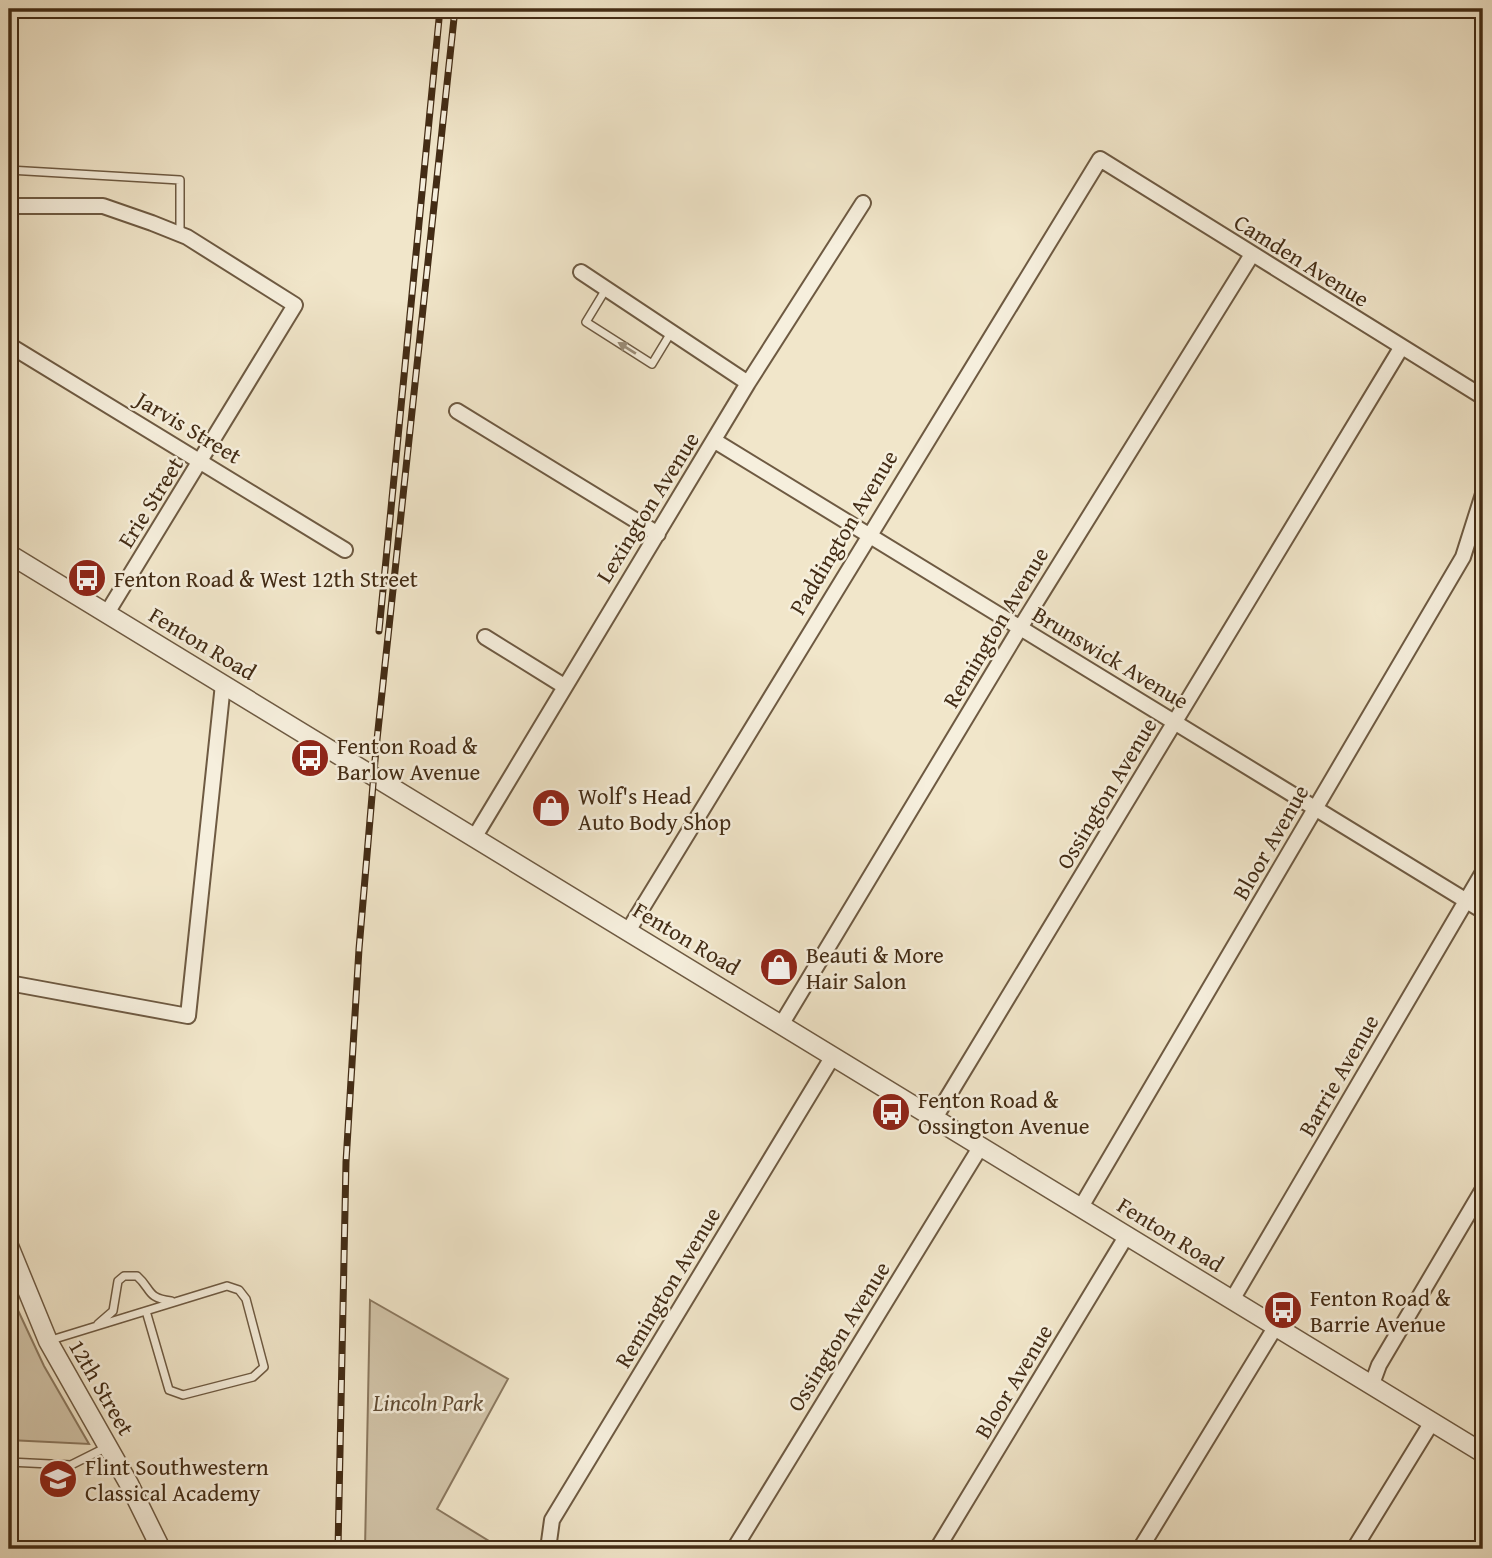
<svg xmlns="http://www.w3.org/2000/svg" width="1492" height="1558" viewBox="0 0 1492 1558" font-family="'Gentium Book Plus',serif">
	<style>
		.green { fill: #d3c6ab; stroke: #8b7960; stroke-width: 2 }
		.lines { fill: none; stroke-linecap: round; stroke-linejoin: round }
		.service-casing { stroke: #6e5a42; stroke-width: 10 }
		.minor-casing { stroke: #6e5a42; stroke-width: 18 }
		.tertiary-casing { stroke: #6e5a42; stroke-width: 21 }
		.service { stroke: #f6efdd; stroke-width: 7 }
		.minor { stroke: #f6efdd; stroke-width: 14 }
		.tertiary { stroke: #f6efdd; stroke-width: 18 }
		.rail-casing { stroke: #432c15; stroke-width: 7 }
		.rail { stroke: #f6efdd; stroke-width: 4.5; stroke-dasharray: 13; stroke-linecap: butt }
		.oneway { fill: #9c8e79 }
		.labels { text-anchor: middle; dominant-baseline: central; stroke-width: 5; stroke-linejoin: round; paint-order: stroke }
		.street-label { font-size: 23px; fill: #432c15; stroke: #f6efdd }
		.poi-label { font-size: 23px; fill: #432c15; stroke: #f6efdd; text-anchor: start }
		.park-label { font-size: 23px; font-style: italic; fill: #604b33; stroke: #f6efdd }
	</style>
	<rect width="100%" height="100%" fill="#f1e6ca"/>
	<filter id="stains"><feTurbulence type="fractalNoise" baseFrequency=".00286" numOctaves="4"/><feColorMatrix values="0 0 0 0 .2 0 0 0 0 .09 0 0 0 0 .02 0 0 0 .5 -.17"/></filter>
	<radialGradient id="worn" r=".72"><stop offset=".6" stop-color="#630" stop-opacity="0"/><stop offset="1" stop-color="#630" stop-opacity=".3"/></radialGradient>
	<path class="green" d="M9,1291L44,1366L89,1444L9,1440Z
		M370,1300L508,1379L437,1509L502,1549H365Z"/>
	<g class="lines">
		<defs>
			<path id="service" d="M9,170L180,180V234
				M606,289L586,322L652,364L672,331
				M98,1324L113,1311L118,1281L124,1276H137C152,1289 146,1298 171,1301
				M48,1341L227,1286L239,1290L246,1299L264,1367L253,1377L183,1395L169,1390L146,1311
				M9,1462L71,1465L107,1447"/>
			<path id="minor" d="M9,206H103L152,223L187,237L295,305L107,613
				M581,272L748,383
				M9,345L345,550
				M457,411L658,534
				M715,441L1483,911
				M485,637L564,686
				M474,838L748,383L863,203
				M628,931L1100,159L1483,397
				M9,983L188,1016L223,684
				M781,1025L1020,628L1251,256
				M935,1118L1401,348
				M1081,1207L1463,557L1483,494
				M1232,1300L1483,872
				M1372,1384L1379,1365L1483,1189
				M548,1549L552,1520L833,1056
				M734,1549L981,1146
				M937,1549L1127,1235
				M1140,1549L1276,1326
				M1354,1549L1432,1422"/>
			<path id="tertiary" d="M9,554L1483,1453
				M9,1246L48,1341L129,1484L161,1549"/>
		</defs>
		<use href="#service" class="service-casing"/>
		<use href="#minor" class="minor-casing"/>
		<use href="#tertiary" class="tertiary-casing"/>
		<use href="#service" class="service"/>
		<use href="#minor" class="minor"/>
		<use href="#tertiary" class="tertiary"/>
		<defs>
			<path id="rail" d="M379,631L440,9
				M338,1549L346,1162L359,949L376,749L455,9"/>
		</defs>
		<use href="#rail" class="rail-casing"/>
		<use href="#rail" class="rail"/>
	</g>
	<defs><path id="oneway-solid" d="M-6-.8H1V-3.2L6.5 0L1 3.2V.8H-6Z" transform="scale(1.75)"/></defs>
	<use class="oneway" href="#oneway-solid" transform="translate(627 348) rotate(-148)"/>
	<defs>
		<symbol id="bus-disc" viewBox="-11 -11 22 22"><circle r="9.5" fill="#8f2418" stroke="#f6efdd"/><path d="M-5-6H5V4H4V6H2V4H-2V6H-4V4H-5ZM-3.5-4V0h7V-4ZM-3.5 1.2v1.5H-2V1.2ZM2 1.2v1.5H3.5V1.2Z" fill="#fff"/></symbol>
		<symbol id="shop-disc" viewBox="-11 -11 22 22"><circle r="9.5" fill="#8f2418" stroke="#f6efdd"/><path d="M-5-2.5h2.3a2.7 3.5 0 0 1 5.4 0H5L5.5 6h-11ZM-1.5-2.5h3a1.5 2.3 0 0 0-3 0Z" fill="#fff"/></symbol>
		<symbol id="school-disc" viewBox="-11 -11 22 22"><circle r="9.5" fill="#8f2418" stroke="#f6efdd"/><path d="M0-5L7-2L0 1L-7-2ZM-4 1L0 2.5L4 1V4Q0 6-4 4Z" fill="#fff"/></symbol>
	</defs>
	<g fill-rule="evenodd">
		<use href="#bus-disc" x="65" y="556" width="44" height="44"/>
		<use href="#bus-disc" x="288" y="736" width="44" height="44"/>
		<use href="#shop-disc" x="529" y="786" width="44" height="44"/>
		<use href="#shop-disc" x="757" y="945" width="44" height="44"/>
		<use href="#bus-disc" x="869" y="1090" width="44" height="44"/>
		<use href="#bus-disc" x="1261" y="1288" width="44" height="44"/>
		<use href="#school-disc" x="36" y="1457" width="44" height="44"/>
	</g>
	<g class="labels">
		<g class="street-label">
			<text transform="translate(1302 260) rotate(32)">Camden Avenue</text>
			<text transform="translate(189 427) rotate(31)">Jarvis Street</text>
			<text transform="translate(150 502) rotate(-58)">Erie Street</text>
			<text transform="translate(647 507) rotate(-58)">Lexington Avenue</text>
			<text transform="translate(843 532) rotate(-59)">Paddington Avenue</text>
			<text transform="translate(995 627) rotate(-59)">Remington Avenue</text>
			<text transform="translate(203 643) rotate(31)">Fenton Road</text>
			<text transform="translate(1111 657) rotate(31)">Brunswick Avenue</text>
			<text transform="translate(1106 793) rotate(-59)">Ossington Avenue</text>
			<text transform="translate(1270 842) rotate(-60)">Bloor Avenue</text>
			<text transform="translate(687 938) rotate(31)">Fenton Road</text>
			<text transform="translate(1338 1075) rotate(-60)">Barrie Avenue</text>
			<text transform="translate(1171 1234) rotate(32)">Fenton Road</text>
			<text transform="translate(667 1287) rotate(-59)">Remington Avenue</text>
			<text transform="translate(838 1336) rotate(-58)">Ossington Avenue</text>
			<text transform="translate(1013 1381) rotate(-59)">Bloor Avenue</text>
			<text transform="translate(102 1387) rotate(60)">12th Street</text>
		</g>
		<g class="poi-label">
			<text x="114" y="578">Fenton Road &amp; West 12th Street</text>
			<text x="337" y="745">Fenton Road &amp;<tspan x="337" dy="26">Barlow Avenue</tspan></text>
			<text x="578" y="795">Wolf's Head<tspan x="578" dy="26">Auto Body Shop</tspan></text>
			<text x="806" y="954">Beauti &amp; More<tspan x="806" dy="26">Hair Salon</tspan></text>
			<text x="918" y="1099">Fenton Road &amp;<tspan x="918" dy="26">Ossington Avenue</tspan></text>
			<text x="1310" y="1297">Fenton Road &amp;<tspan x="1310" dy="26">Barrie Avenue</tspan></text>
			<text x="85" y="1466">Flint Southwestern<tspan x="85" dy="26">Classical Academy</tspan></text>
		</g>
		<g class="park-label">
			<text x="428" y="1402">Lincoln Park</text>
		</g>
	</g>
	<rect width="1492" height="1558" fill="none" stroke="#f1e6ca" stroke-width="35"/>
	<rect x="10" y="10" width="1471" height="1537" fill="none" stroke="#432c15" stroke-width="3.5"/>
	<rect x="18" y="18" width="1457" height="1523" fill="none" stroke="#432c15" stroke-width="2"/>
	<rect width="100%" height="100%" filter="url(#stains)"/>
	<rect width="100%" height="100%" fill="url(#worn)"/>
</svg>
